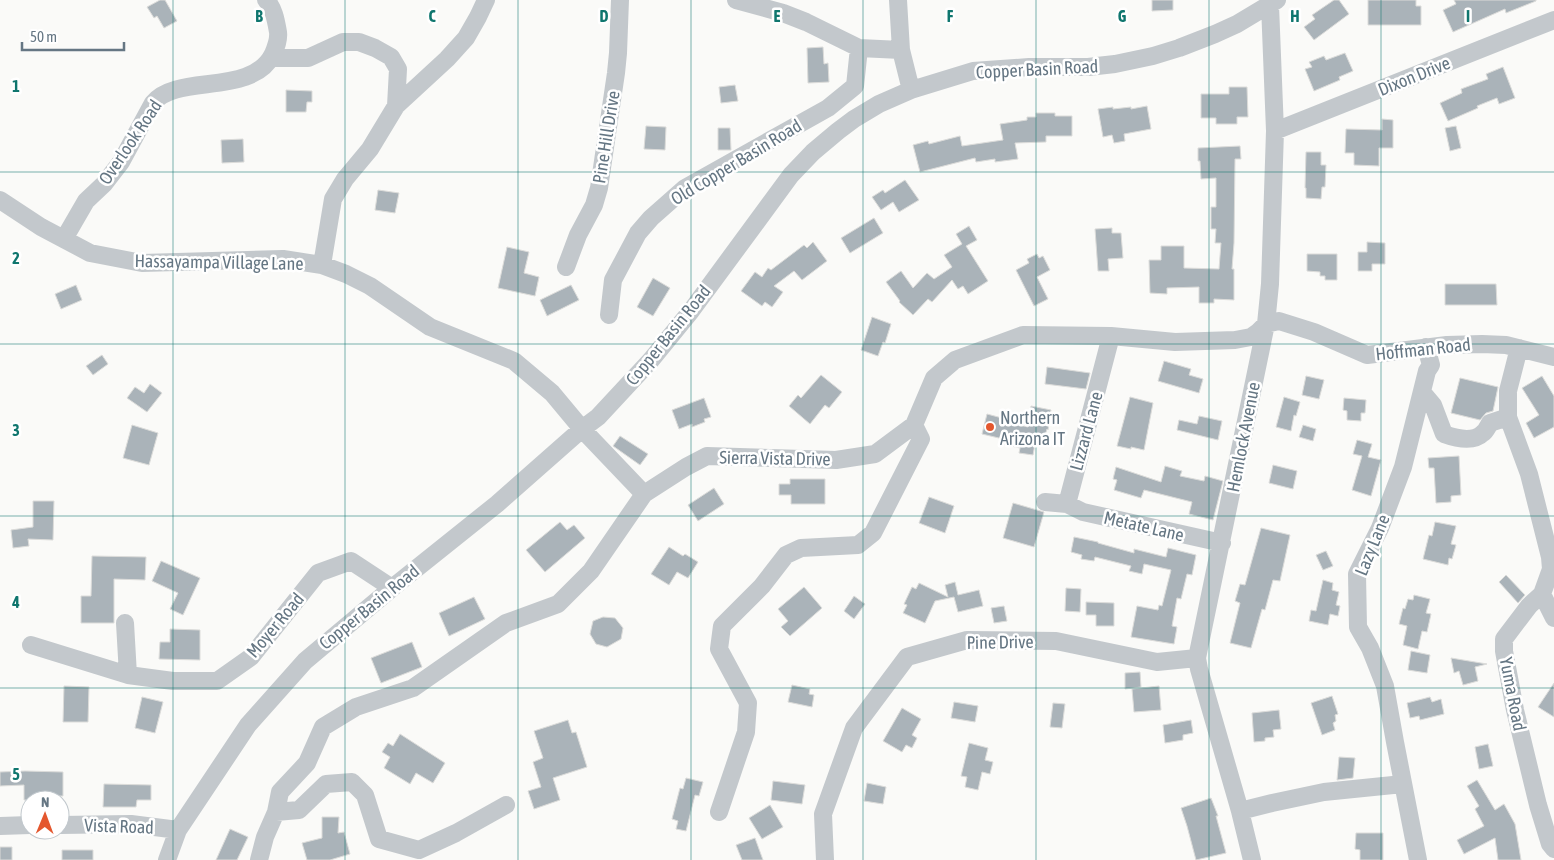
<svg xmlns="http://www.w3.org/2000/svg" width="1554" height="860" viewBox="0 0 1554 860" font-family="'Asap Condensed',sans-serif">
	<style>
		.building { fill: #aab3b9; stroke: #dcdcda }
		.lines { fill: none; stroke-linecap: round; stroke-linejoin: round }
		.minor { stroke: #c3c8cc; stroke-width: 18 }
		.grid { fill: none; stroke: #0f766e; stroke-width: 1; stroke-opacity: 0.55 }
		.poi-dot { fill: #e4572e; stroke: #fff; stroke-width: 2 }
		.labels { text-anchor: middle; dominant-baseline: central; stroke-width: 5; stroke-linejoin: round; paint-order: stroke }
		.street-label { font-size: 18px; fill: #657683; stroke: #fff }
		.poi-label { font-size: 18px; fill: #657683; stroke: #fff; text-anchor: start }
		.grid-label { font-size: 16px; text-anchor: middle; font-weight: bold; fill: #0f766e; stroke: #fff; stroke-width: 5; stroke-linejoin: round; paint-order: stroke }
	</style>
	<rect width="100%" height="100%" fill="#fafaf8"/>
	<path class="building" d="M160,0H165L177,21L164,28L157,16L154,18L147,7Z
		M1152,0H1173V10L1152,11Z
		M1334,0H1339L1349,14L1314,40L1304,27L1315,19L1312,15Z
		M1368,0H1416V6H1421V25H1368Z
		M1454,0H1536V1L1506,13L1505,9L1453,32L1443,10L1456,4Z
		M823,47L824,64L828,63L829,82L808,83L807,48Z
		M1345,53L1353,71L1339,77L1340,80L1314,91L1305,69L1312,67L1309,62L1324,56L1326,60Z
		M1503,67L1515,98L1499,104L1497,98L1477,106L1478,108L1448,121L1440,103L1462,93L1461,89L1488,79L1486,74Z
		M735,85L738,101L721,103L719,87Z
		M1229,87H1247L1248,117H1237V124H1216V118H1201V94H1229Z
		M286,90L312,91V102H307L306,112H286Z
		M1147,106L1151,129L1124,134L1125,141L1114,143L1112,135L1103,137L1098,109L1113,107V109L1131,107V109Z
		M1036,113H1055V116H1072V136H1046V142L1015,143L1018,159L995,162V159L976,162L975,158L920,172L913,145L928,141L929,144L960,136L962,146L1003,140L1000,124L1027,120V117H1036Z
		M1382,119L1393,120V148H1379V166L1354,165V153H1345L1346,129L1382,130Z
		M646,126L666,127L665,150L644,149Z
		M1456,126L1461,148L1450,151L1445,128Z
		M718,128H730L731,150H718Z
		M243,139L244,162L222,163L221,140Z
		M1240,146L1241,159H1235L1234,243L1232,269H1234V300L1214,299V303H1199V287L1167,288V294L1150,293L1149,260H1161V246H1184V268L1219,269L1221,243H1215L1216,229H1211V207H1216V178L1201,179L1200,161H1198V148Z
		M1306,152H1321V165H1326L1325,187H1322L1321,199L1306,198V188H1305Z
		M905,180L919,200L899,212L893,202L881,210L872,197L883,190L885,193Z
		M378,190L399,193L395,213L375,210Z
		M874,218L883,233L850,253L841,238Z
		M969,226L977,240L966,246L988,281L968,294L963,286L958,289L952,280L932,302L928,299L913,315L899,302L900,301L886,282L901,271L913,288L927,273L934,279L952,267L944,255L962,244L956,234Z
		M1112,228V233H1121L1123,258L1108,259L1109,271H1098L1095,229Z
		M813,242L827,261L802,280L794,271L774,286L783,292L772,307L765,302L762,306L741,291L755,272L762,277L768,268L771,270L804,245L807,248Z
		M1367,242L1385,243V264H1372V271H1358V252H1367Z
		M507,247L529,252L524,273L539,277L535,296L498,288Z
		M1037,254L1039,258L1043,256L1050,270L1037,277L1048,299L1034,306L1016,270L1029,263L1027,259Z
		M1307,254H1337V280H1325V276H1320V272L1307,271Z
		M653,278L670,288L653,316L637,307Z
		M1445,284H1496L1497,305H1445Z
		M76,285L82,300L61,309L55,294Z
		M571,285L579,300L547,316L540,300Z
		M872,317L891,324L885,343L883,342L878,356L861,350Z
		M102,355L108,364L93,375L86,366Z
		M1164,361L1191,369L1189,375L1203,379L1199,393L1158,381Z
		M1047,367L1090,373L1086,389L1045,384Z
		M821,375L842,392L829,408L825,405L810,424L789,406L798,395L801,398Z
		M1306,376L1324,380L1319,399L1302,395Z
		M1542,376L1554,396V427L1534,438L1526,423L1539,415L1522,388Z
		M1460,378L1498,387L1493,411L1486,413L1480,420L1451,413Z
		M150,384L162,393L147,412L127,398L135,387L144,393Z
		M1130,397L1153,403L1144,450L1131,447V449L1117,446Z
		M1284,397L1300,402L1296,416L1294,415L1291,431L1276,427Z
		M704,398L711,417L704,419L705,422L692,427V424L679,429L672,410Z
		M1344,398L1366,400L1365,413H1361V421L1347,420V411L1343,410Z
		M1031,406L1051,410L1048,430L1047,429L1042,446L1035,444L1033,455L1019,453L1020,448L1002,444L1003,439L982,434L987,414L1002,418L1001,421L1028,427Z
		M1199,416L1222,421L1218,440L1177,430L1179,420L1197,424Z
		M132,425L158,433L149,465L123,458Z
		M1303,425L1316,429L1313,441L1299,437Z
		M620,436L648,454L640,465L613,446Z
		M1357,440L1372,444L1368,457L1381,460L1371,496L1352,490L1362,456L1353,454Z
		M1459,456L1461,495L1451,496V502L1436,503L1434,468H1429L1428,458Z
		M1273,465L1297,471L1293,489L1269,483Z
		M1165,466L1182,471L1180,476L1204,481L1205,476L1223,481L1213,520L1189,514L1192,502L1144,490L1141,498L1114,490L1117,480L1113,479L1116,467L1161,482Z
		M790,479H825V504H791V495H779V484H790Z
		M714,488L724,504L698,521L688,505Z
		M929,497L954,506L945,533L919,523Z
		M33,501H54L53,540L28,539L29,546L13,548L11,530L33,527Z
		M1013,503L1044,512L1034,547L1003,538Z
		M560,522L567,530L574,525L585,538L545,572L526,550Z
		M1435,522L1456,526L1451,544L1456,545L1452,559L1449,558L1448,565L1423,559L1429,535L1432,536Z
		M1261,528L1290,535L1280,581L1273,580L1265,610L1262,609L1251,648L1230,643L1240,603L1235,601L1240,584L1245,585Z
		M1074,537L1098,542V543L1134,553V549L1166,557L1168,548L1196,555L1192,575L1187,574L1181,599L1177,598L1172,626L1177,627L1174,644L1131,637L1137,606L1158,610L1159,605L1162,606L1171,570L1144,564L1142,574L1129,571L1131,566L1095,557L1094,561L1081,559L1082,555L1071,552Z
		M669,547L683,556L685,554L698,562L688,578L677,572L669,585L651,574Z
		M1326,551L1333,566L1323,570L1316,555Z
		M92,556L146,557L145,580L114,579V623H81V596H91Z
		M161,561L200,578L183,615L170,609L178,593L152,581Z
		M1506,575L1525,595L1518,603L1499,582Z
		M1323,580L1333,583L1332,590L1339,592L1336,605L1340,606L1338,616L1330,614L1328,625L1309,621L1311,610L1316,611Z
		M955,582L958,595L979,590L983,606L958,612L954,597L935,601L925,623L903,613L907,605L904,604L912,587L916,589L919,583L948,597L945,585Z
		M804,587L822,608L790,636L781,627L788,621L778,609Z
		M1066,588L1081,589L1080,612L1065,611Z
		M1414,595L1430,599L1426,613L1431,614L1427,632L1422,631L1418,649L1403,645L1407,626L1399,624L1403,608L1405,609L1408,599L1413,600Z
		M854,596L865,604L854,619L844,611Z
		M474,597L485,619L449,636L439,613Z
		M1086,602L1114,603V626H1096V615H1086Z
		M1004,606L1007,621L994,623L991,608Z
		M603,617L615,618L623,628L621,639L607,647L596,644L590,634L593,621Z
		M170,629L200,630V660L159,659L160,642H170Z
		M412,642L422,667L381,683L371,658Z
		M1411,651L1430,655L1427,673L1408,670Z
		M1451,658L1487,664L1475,667L1478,681L1463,685L1459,671L1454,673Z
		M1140,672L1141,687L1125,689V673Z
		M1554,683V717L1538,707Z
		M792,685L810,689L809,694L814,695L812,707L788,702Z
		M64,686L89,687L88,722H63Z
		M1159,686L1161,710L1134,712L1132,689Z
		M1332,696L1338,714L1335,715L1336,721L1333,723L1335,730L1322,735L1311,703Z
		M142,697L163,702L155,733L135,728Z
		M1430,697L1432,702L1441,699L1444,714L1420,720L1419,716L1410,718L1407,703Z
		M954,702L978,706L975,722L951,718Z
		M1053,703L1065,704L1062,728L1050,727Z
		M902,708L921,719L912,735L917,738L912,748L906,745L902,752L883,741Z
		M1279,710L1281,729L1273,730L1274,737L1265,738V741L1254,742L1252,713Z
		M568,720L572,733L576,732L587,767L553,778L560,800L534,809L528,791L541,787L533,762L543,758L534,731Z
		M1191,720L1193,733L1183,735V740L1165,743L1163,725Z
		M400,734L445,763L433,783L416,773L410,784L384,768L390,757L382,752L388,743L393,746Z
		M969,743L988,748L985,760L993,762L990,774L982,772L978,790L965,787L967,777L961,776Z
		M1488,744L1493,766L1479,769L1475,747Z
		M1339,757L1355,758L1353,778L1337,780Z
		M25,771L63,772V796H42V800H24V785L0,786V772Z
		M686,778L703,782L699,796L695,795L686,831L676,829L678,821L672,819L680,788L683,789Z
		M1477,780L1495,810L1504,804L1515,824L1521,860H1498L1495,838L1464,854L1457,840L1484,826L1475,809L1479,806L1467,786Z
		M773,781L805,785L802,804L771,800Z
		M867,783L886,787L883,804L864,801Z
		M104,784L151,785V800H137L136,807H103Z
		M1211,798L1218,816H1216L1226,853L1196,860L1187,826L1181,808Z
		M770,805L783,827L762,839L749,818Z
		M322,817H339L338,833L344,832L350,854L330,860H307L302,843L322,838Z
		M230,829L248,837L237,860H216Z
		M1356,833H1383V860H1360V850L1355,849Z
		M755,838L763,860H742L736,845Z
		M0,847H12V860H0Z
		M62,850H93V860H62Z"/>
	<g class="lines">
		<path class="minor" d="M736,0L783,13L806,22L859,48L901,50
			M898,0L901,50L911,90
			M271,58H308L343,42H359L375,48L391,57L398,69L396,106
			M1275,131L1554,20
			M0,200L41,227L90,253L142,263L283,259L322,265L346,274L370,286L430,327L514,361L552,393L582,429L644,494
			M64,239L86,201L104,184L121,162L153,103C177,73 252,97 273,54C276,47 279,40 278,32C276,21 274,8 266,0
			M322,265L333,199L345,179L370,149L396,106L447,59L466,38L478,17L486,0
			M566,267L578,235L594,205L599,188L616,73L618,53L620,0
			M609,315L613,280L638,233L651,218L685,188L828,108L855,86L859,48
			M1519,348L1508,391V417L1529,474L1550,557L1551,569L1542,594L1529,606L1504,639V651L1515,710L1538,805L1550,844L1554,849
			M1422,392L1433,405L1444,434C1455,438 1473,443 1483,433C1486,431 1488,426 1490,423L1508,417
			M1045,502L1067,504L1111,336
			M1067,504L1083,512L1222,543
			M1542,594L1554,618
			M125,623L128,675
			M31,645L128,675L173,681H217L251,657L318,573L351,561L392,588
			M1240,811L1272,803L1324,792L1403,784
			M276,812L299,810L326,784L352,782L365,795L379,839L419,850L456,833L506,805
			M719,812L746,732L748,703L719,649L722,626L762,586L786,555L801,548L858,545L873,533L921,439L914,425
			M60,825L131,824L178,830
			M0,826L30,825
			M167,860L178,830L248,725L305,661L392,588L497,504L582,429L598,417L651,360L691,311L791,175L813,152L838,131L854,119L879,104L911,90L973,71L1029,67H1088L1115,64L1153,56L1179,48L1215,34L1237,24L1277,0
			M259,860L265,837L276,812L280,792L307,763L323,727L356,707L413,688L506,623L558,604L591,571L644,494L686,467L707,456L836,460L875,454L914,425L934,378L955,360L1023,335L1111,336L1175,342L1235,340L1251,337L1258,332L1266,324L1279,321L1314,332L1367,355L1447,345L1482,344L1506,345L1554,357
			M825,860L823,814L854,728L907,657L967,640L1056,641L1157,662L1197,658
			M1252,860L1240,811L1199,669L1197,658L1266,324L1270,284L1275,131L1270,5
			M1418,860L1395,742L1385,686L1370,648L1358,627L1357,574L1380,528L1403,467L1427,371L1431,365L1426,347"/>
	</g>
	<path class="grid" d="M173,0V860M345,0V860M518,0V860M691,0V860M863,0V860M1036,0V860M1209,0V860M1381,0V860M0,172H1554M0,344H1554M0,516H1554M0,688H1554"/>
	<circle class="poi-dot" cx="990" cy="427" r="5"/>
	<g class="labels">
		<g class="street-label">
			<text transform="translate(1037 69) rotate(-3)">Copper Basin Road</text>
			<text transform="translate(1414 76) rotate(-22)">Dixon Drive</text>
			<text transform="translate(606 137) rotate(-81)">Pine Hill Drive</text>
			<text transform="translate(130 142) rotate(-56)">Overlook Road</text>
			<text transform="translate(736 162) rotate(-31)">Old Copper Basin Road</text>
			<text transform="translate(219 262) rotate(1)">Hassayampa Village Lane</text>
			<text transform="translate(668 335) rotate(-51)">Copper Basin Road</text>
			<text transform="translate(1423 349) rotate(-6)">Hoffman Road</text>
			<text transform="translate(1086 431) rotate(-75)">Lizzard Lane</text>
			<text transform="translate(1243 437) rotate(-79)">Hemlock Avenue</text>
			<text transform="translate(775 458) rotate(1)">Sierra Vista Drive</text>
			<text transform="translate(1144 526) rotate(13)">Metate Lane</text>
			<text transform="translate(1372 545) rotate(-68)">Lazy Lane</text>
			<text transform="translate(369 607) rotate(-39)">Copper Basin Road</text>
			<text transform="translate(275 625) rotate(-50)">Moyer Road</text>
			<text transform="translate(1000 642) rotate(-1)">Pine Drive</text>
			<text transform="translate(1513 694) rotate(79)">Yuma Road</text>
			<text transform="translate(119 826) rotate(2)">Vista Road</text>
		</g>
		<g class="poi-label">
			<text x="1000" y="417">Northern<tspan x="1000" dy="21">Arizona IT</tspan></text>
		</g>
	</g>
	<g class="grid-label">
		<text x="259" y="22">B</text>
		<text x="432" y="22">C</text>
		<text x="604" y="22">D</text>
		<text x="777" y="22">E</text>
		<text x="950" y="22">F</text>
		<text x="1122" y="22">G</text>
		<text x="1295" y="22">H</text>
		<text x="1468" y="22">I</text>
		<text x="16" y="92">1</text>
		<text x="16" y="264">2</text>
		<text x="16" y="436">3</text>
		<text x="16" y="608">4</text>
		<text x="16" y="780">5</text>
	</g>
	<g transform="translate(45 815) rotate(1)"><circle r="24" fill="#ffffff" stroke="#c1c8cd"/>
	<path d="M0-4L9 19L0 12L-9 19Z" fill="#e4572e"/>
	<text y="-8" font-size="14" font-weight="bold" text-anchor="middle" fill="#657683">N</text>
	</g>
	<path d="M22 42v8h102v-8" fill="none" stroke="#657683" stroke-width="2.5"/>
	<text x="30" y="42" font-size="15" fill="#657683" stroke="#ffffff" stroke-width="4" paint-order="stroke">50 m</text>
</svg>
